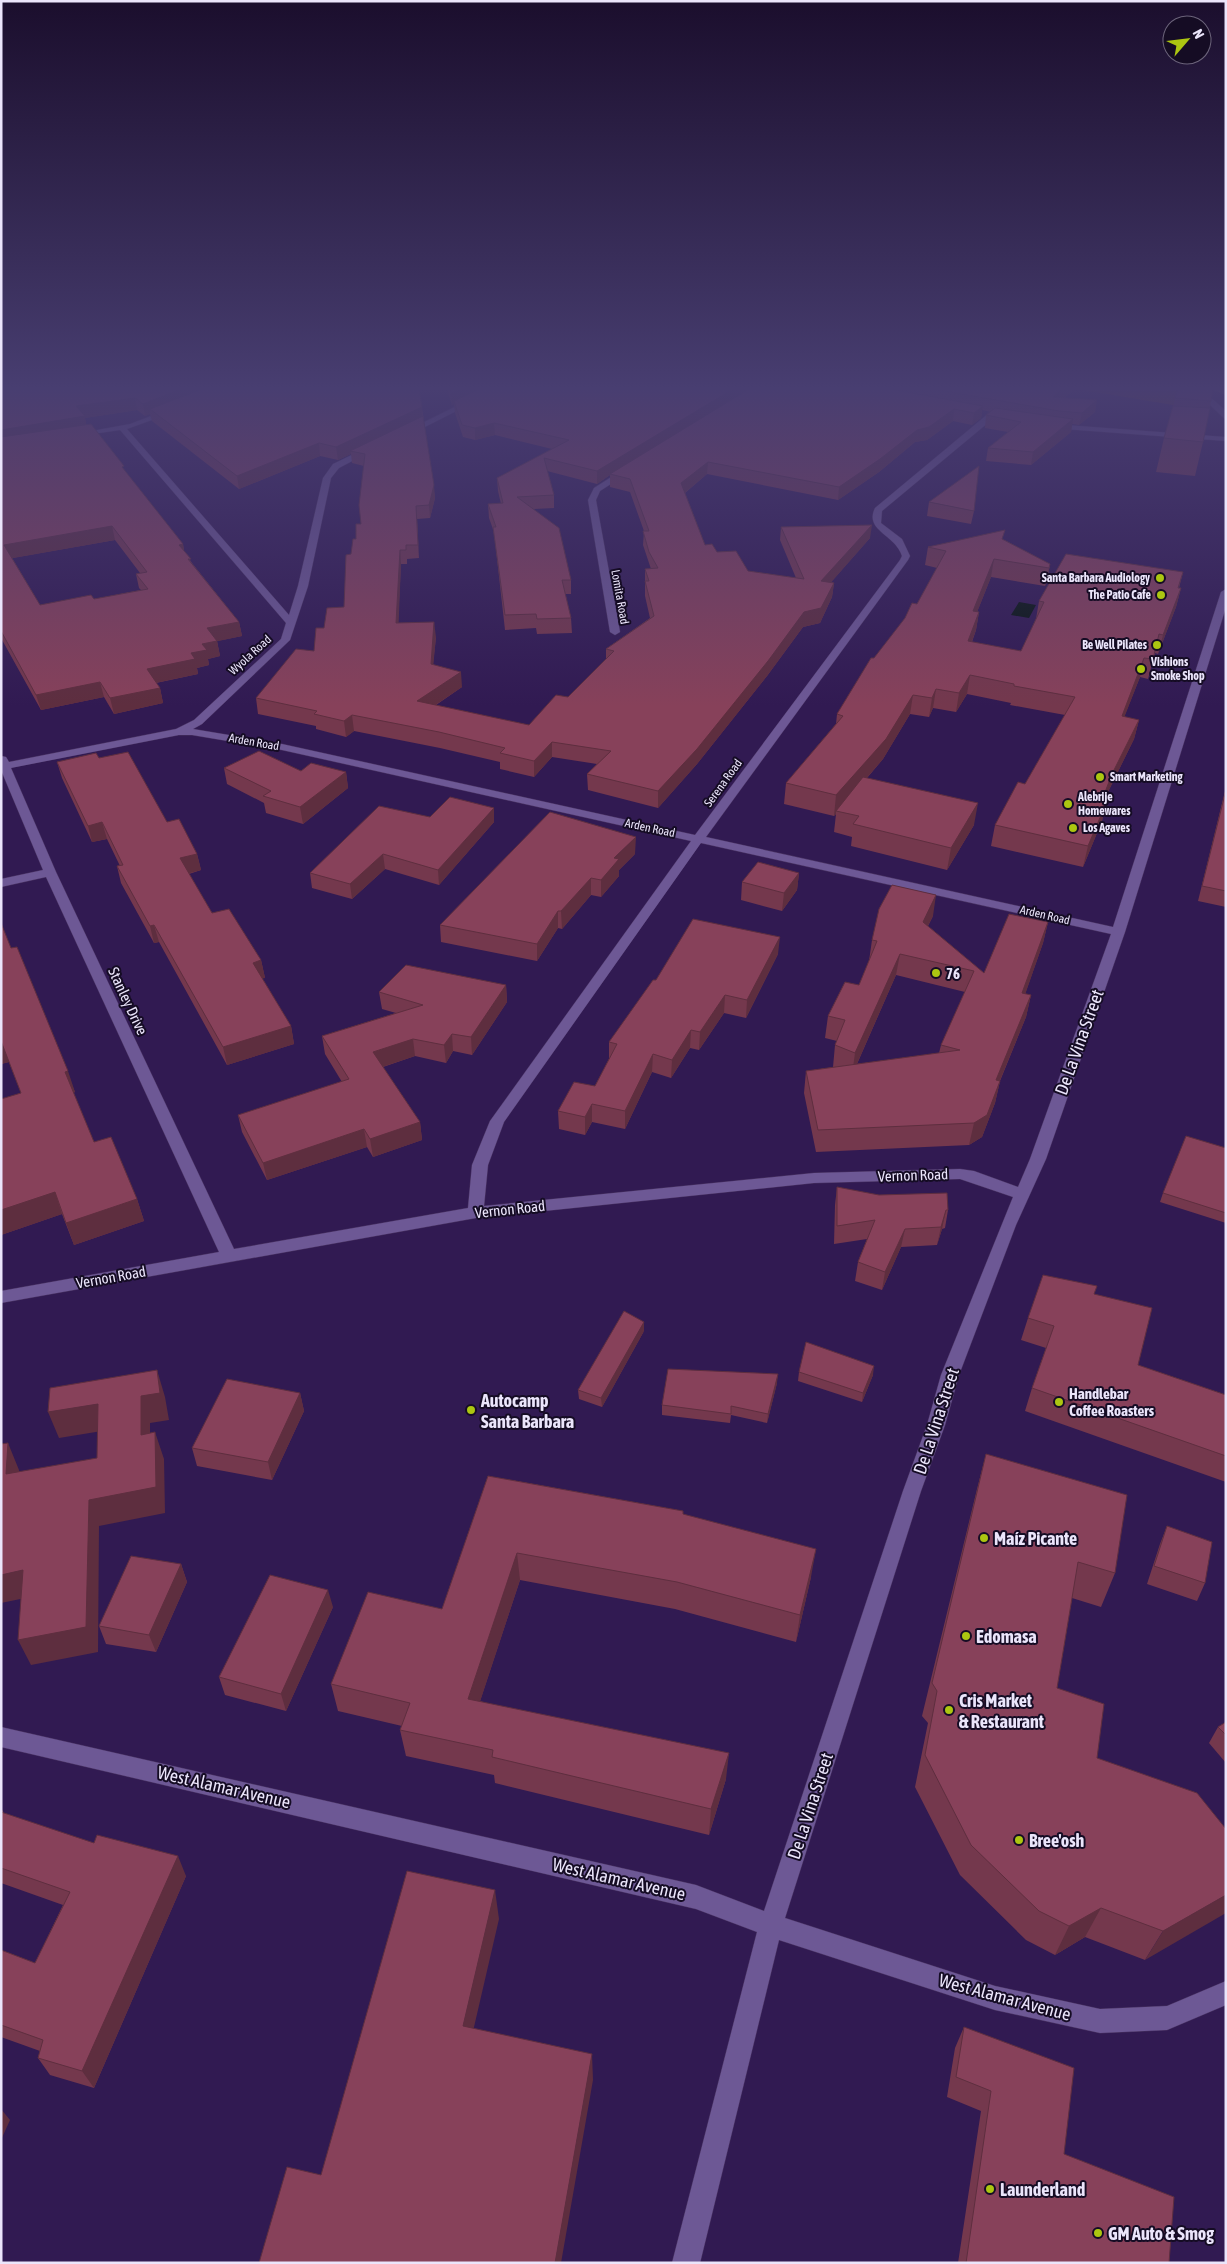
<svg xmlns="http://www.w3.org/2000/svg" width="1227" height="2264" viewBox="0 0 1227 2264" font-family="'Asap Condensed',sans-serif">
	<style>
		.green { fill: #744419 }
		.water { fill: #071411 }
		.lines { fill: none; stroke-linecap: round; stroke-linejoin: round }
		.minor-casing { stroke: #483261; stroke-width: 1 }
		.major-casing { stroke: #483261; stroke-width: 1 }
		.minor { fill: #6d5895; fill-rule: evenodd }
		.major { fill: #898a77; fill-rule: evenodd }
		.wall { fill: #74384d; fill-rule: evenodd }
		.shaded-wall { fill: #5e2e3f }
		.building { fill: #87415a; stroke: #5e2e3f; fill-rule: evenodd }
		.poi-dot { fill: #acc611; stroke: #150c24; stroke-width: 2 }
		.labels { text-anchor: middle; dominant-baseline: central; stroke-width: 4; stroke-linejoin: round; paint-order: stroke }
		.far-poi-label { font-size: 12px; font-weight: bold; fill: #ebe5fb; stroke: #150c24; text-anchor: start }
		.far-street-label { font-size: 12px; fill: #ebe5fb; stroke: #150c24 }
		.poi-label { font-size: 15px; font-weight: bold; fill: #ebe5fb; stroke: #150c24; text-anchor: start }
		.street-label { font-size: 15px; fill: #ebe5fb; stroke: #150c24 }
		.near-street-label { font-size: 18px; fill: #ebe5fb; stroke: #150c24 }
		.near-poi-label { font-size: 18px; font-weight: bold; fill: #ebe5fb; stroke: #150c24; text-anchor: start }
	</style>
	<rect width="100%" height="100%" fill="#311a52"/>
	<path class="green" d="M1077,389H1174L1185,395L1197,409Z"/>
	<path class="water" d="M1019,602L1036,605L1029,618L1011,615Z"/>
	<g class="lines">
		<defs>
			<path id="minor" d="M491,389H500L409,435L402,433Z
				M1193,389H1201L1225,410L1226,420Z
				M167,410L174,412L127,429L289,615L298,586L323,478L333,464L366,448L373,450L339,468L331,478L308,586L290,640L202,724L193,729L282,744L695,835L900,560L902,556C895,534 864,531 875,508L989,413H995V417L882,511L881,523L902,539L910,556L908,560L706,837L1113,927L1221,592L1226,589V607L1125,932L1046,1159L1016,1225L959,1375L945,1425L921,1491L785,1918L995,1986L1100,2009L1167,2006L1226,1981V2005L1167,2030L1100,2033L995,2010L779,1940L700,2263H672L757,1932L696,1909L1,1747V1727L696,1885L764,1911L903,1491L927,1425L941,1375L1013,1197L960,1179L814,1183L476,1218L1,1303V1291L219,1252L46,877L1,887V879L43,870L1,770V756L6,757L9,762L176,729L194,720L281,639L286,623L120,430L79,436L75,434L130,424ZM179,735H192L282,750L691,841L490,1121L472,1165L468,1208L234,1249L56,872L11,768ZM701,843L1111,934L1030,1159L1018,1187L974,1171L960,1169L814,1173L484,1206L488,1165L504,1122Z
				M1053,424L1226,437V441L1050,428L1049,426Z
				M624,469L631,471L600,491L596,500L620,632L615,635L610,632L588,500L594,488Z"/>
			<path id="major" d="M1213,389L1226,390V395L1214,390Z"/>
		</defs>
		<use href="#minor" class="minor-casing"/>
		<use href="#major" class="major-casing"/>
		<use href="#minor" class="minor"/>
		<use href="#major" class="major"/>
	</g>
	<path class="wall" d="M1,389L422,407L435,498L430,518L417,519L419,558L407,559V564H401L398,623L436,637L433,664L462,687L436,705L529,725L568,697L606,659V649L650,618L645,596V569H651L643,545L644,531L630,492L610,487V475L597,484L547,471L554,495V508L534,509L571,580V594H565L571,618L572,633L537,634L536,628L505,630L494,532L489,518L488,504H501L498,491L497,478L552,449L495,435L475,440L463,437L455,413L454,404L452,405L447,389H1075L1065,397L1095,412L1079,425L1072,424L1071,432L1031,465L986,461L988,448L1008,432L985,428L986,415L991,412L982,410L981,418L972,425L953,421L927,440L915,442L879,472L838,500L707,474L685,493L705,545L748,571L796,578L780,540L781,527L870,538L831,582L834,583L832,597L820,623L803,627L767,676L697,764L658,808L588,790L587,774L597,764L552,757L534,777L500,769V762L440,748L354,731L346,737L316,729V726L258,714L256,698L314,651L324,628L344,607L351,554L361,524L364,466L352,463L351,454L338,460L320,456L239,489L152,421L150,414L145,416L137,410L85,418L86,424L125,471L183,544L184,551L192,563L239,622L242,636L217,641L220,656L208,659L209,665L197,668L198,674L156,683L160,688L163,703L114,714L104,697L41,710L1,638ZM115,540L140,573L136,574L139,588L141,590L94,599L40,605L12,558Z
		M1178,389L1211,401L1203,442L1195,476L1156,472L1164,438Z
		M929,502L974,511L971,524L927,516Z
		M1004,540L1050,564L1047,582L1045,586L991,577L977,612H979L976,630L972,642L1021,651L1036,619L1039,601L1183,572L1179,588H1181L1176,607L1158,654L1155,653L1148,679L1140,677L1124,717L1139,720L1134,739L1107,794L1105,801L1102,821L1083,867L991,846L995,825L1025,784L1065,715L1010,705L1011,703L967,694L956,712L933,708L929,717L910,714L883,759L867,778L974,825L947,870L851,846L852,837L834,832L836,814L834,816L784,804L786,783L836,724L837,714L874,658L917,604L937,568L925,565L928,547Z
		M99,758L167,822L197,854L201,870L189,874L212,913L261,960L265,978H262L291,1026L294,1044L227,1065L159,942L154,943L121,883L117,866H120L107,839L92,842L62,778L57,762Z
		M224,768L346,772L348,788L303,824L266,813L264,803L227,784Z
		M1226,787V907L1198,901Z
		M430,817L494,822L439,885L385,869L352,899L312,888L310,873Z
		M635,854L619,870V876L601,897L591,895L562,929L558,928L537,961L441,942L440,925Z
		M799,873L797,890L782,911L741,900L742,882Z
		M933,916L928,926L984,973L1048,922L1043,943L1025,994L1031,995L1026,1017L1000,1081L995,1103L982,1137L969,1145L816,1152L804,1093L806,1071L834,1067H833L835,1045L837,1041L825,1038L828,1016L859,985L869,961L872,940ZM896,975L965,992L941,1045L939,1053L857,1064Z
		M11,948L75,1092L73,1093L94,1142L137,1199L144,1221L74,1245L62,1214L1,1235L21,1093L9,1062L1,1064Z
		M778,954L746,1018L724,1013L699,1050L690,1048L671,1078L652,1072L625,1129L592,1122L585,1135L559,1129L558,1111L595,1086L609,1059V1042L656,980Z
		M506,985L507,1002L472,1055L453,1051L446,1063L415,1056L383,1067L420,1122L422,1140L373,1157L367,1147L267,1180L242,1132L238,1115L342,1082L325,1054L322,1036L396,1013L382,1009L379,992Z
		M1226,1148V1223L1160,1202L1163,1193Z
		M837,1187L948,1210L945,1228L942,1229L937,1245L901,1247L882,1290L855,1281L858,1262L867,1239L834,1244L835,1205Z
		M1094,1294L1138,1365L1226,1395V1482L1025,1411L1032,1388L1046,1348L1021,1340L1028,1318Z
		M644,1331L602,1407L579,1399L578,1390Z
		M799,1372L873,1375L862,1402L798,1381Z
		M777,1383L767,1423L731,1415L730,1423L662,1415V1405Z
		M300,1393L304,1411L272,1480L197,1466L192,1448Z
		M986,1454L1115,1573L1101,1607L1072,1598L1057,1688L1097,1758L1226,1829L1145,1960L1085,1937L1055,1955L1026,1940L960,1875L915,1787L928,1723L922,1716L977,1489Z
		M488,1476L683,1511V1514L811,1577L796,1642L675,1609L520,1580L480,1701L726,1779L709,1835L495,1783L494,1775L406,1756L400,1730L402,1726L338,1711L331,1684L442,1609Z
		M1167,1526L1205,1583L1197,1601L1147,1584L1160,1544Z
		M181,1564L187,1582L156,1652L106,1644L99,1626Z
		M333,1607L286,1711L225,1695L219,1677Z
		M1226,1722V1763L1209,1743L1218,1727Z
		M1,1808L4,1813L186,1876L94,2088L50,2075L38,2058L40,2051L1,2037V1950L35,1963L63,1905L1,1883Z
		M964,2027L1064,2154L1169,2263H958L981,2111L947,2097L955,2048Z"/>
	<path class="shaded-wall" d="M181,389H214L150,409V414L145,416L143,404Z
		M460,389H486L454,401V404L452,405L451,393Z
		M733,389H752L610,474V475L597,484V471Z
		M1062,389H1075L1051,408L1053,397Z
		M135,398L137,410L85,418L87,429L1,442V430L76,406Z
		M1097,400L1095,412L1079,425L1082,413Z
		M983,406L981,418L972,425L974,413Z
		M422,407V419L350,451L351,454L338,460L336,447Z
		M954,409L953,421L927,440L915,442L879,472L838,500L839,487L917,430Z
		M1073,419L1071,432L1031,465L1033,452Z
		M494,423L495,435L475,440V428Z
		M319,443L320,456L239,489L237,476Z
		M708,462L707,474L681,496V483Z
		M434,485L435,498L430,518L429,505Z
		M416,506L417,519L419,558L418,545Z
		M872,525L870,538L820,595L821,581Z
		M112,526L115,540L8,559L4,545Z
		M183,544L185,558L179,545Z
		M400,550L401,564L398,638L396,623Z
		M994,559L991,577L970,630L973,611Z
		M1050,564L1047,582L1045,586L1049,568Z
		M834,583L832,597L820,623L803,627L767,676L697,764L658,808V791L804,612Z
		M1181,588L1176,607L1158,654L1163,635Z
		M979,612L976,630L965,660L968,641Z
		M239,622L242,636L209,643L207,628Z
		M434,622L436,637L432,679L431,664Z
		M217,641L220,656L208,659L209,665L197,668L198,674L150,684L147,669L191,653L202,644Z
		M1144,658L1140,677L1117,736L1122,716Z
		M461,672L462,687L419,716L417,701Z
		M970,675L967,694L956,712L959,693Z
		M100,682L104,697L41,710L36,695Z
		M160,688L163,703L114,714L110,698Z
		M936,689L933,708L929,717L932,698Z
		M913,695L910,714L883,759L838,811H836V814L834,816L836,795Z
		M352,715L354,731L346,737L344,721Z
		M1139,720L1134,739L1107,794L1097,821L1102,800L1112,774Z
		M552,742V757L534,777V761Z
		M346,772L348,788L303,824L300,807Z
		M1107,801L1102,821L1083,867L1088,846Z
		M978,803L974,825L947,870L951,848Z
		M494,808V822L439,885L438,870Z
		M102,822L107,839L92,842L88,826Z
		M636,837L635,854L619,870V876L601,897V880L614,858Z
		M197,854L201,870L183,875L180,858Z
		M383,854L385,869L352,899L350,884Z
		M799,873L797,890L782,911L784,893Z
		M591,878V895L562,929L561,911Z
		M936,895L933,916L919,943L923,922Z
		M558,911V928L537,961V944Z
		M1048,922L1043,943L1018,1015L1022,993Z
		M154,925L159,942L154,943L150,926Z
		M780,937L778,954L746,1018L747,1000Z
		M900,954L896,975L852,1075L855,1053Z
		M261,960L265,978L256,980L253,963Z
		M506,985L507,1002L472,1055L471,1037Z
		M725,995L724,1013L699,1050L700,1032Z
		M1031,995L1026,1017L991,1102L996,1080Z
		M291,1026L294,1044L227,1065L223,1047Z
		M691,1030L690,1048L671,1078L672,1060Z
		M452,1034L453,1051L446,1063L444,1045Z
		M413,1039L415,1056L376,1069L373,1052Z
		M1,1041L9,1062L1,1064Z
		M653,1054L652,1072L625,1129V1111Z
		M68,1071L75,1092L71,1094L65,1072Z
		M1000,1081L995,1103L982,1137L969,1145L974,1123Z
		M592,1104V1122L585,1135V1117Z
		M420,1122L422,1140L373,1157L370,1139Z
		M364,1129L367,1147L267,1180L263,1163Z
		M55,1192L62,1214L1,1235V1210Z
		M137,1199L144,1221L74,1245L66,1223Z
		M946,1210L942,1229L937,1245L941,1227Z
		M905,1229L901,1247L882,1290L885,1272Z
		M644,1322V1331L602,1407L601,1398Z
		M874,1366L873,1375L862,1402L863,1393Z
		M157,1370L165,1397L169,1420L150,1423V1461L141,1435V1396Z
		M778,1374L777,1383L767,1423L768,1414Z
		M300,1393L304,1411L272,1480L268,1462Z
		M98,1404L108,1430L59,1438L48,1412Z
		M155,1432L164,1459L165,1513L99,1526L98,1652L31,1665L18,1640L89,1500Z
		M8,1443L19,1470L18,1501L6,1474Z
		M816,1549L811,1577L796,1642L800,1615Z
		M517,1553L520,1580L472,1726L468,1699Z
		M181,1564L187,1582L156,1652L149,1635Z
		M23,1570L35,1596L1,1603V1575Z
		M328,1590L333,1607L286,1711L281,1694Z
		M729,1753L726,1779L709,1835L711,1809Z
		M178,1856L186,1876L94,2088L82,2071Z
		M495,1890L499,1919L468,2053L463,2026Z
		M1226,1895V1913L1145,1960L1163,1931Z
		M1101,1908L1085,1937L1055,1955L1069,1926Z
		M592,2054L593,2080L561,2263H555Z
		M1,2109L10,2120L1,2140Z"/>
	<path class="building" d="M1,389H181L143,404L135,398L76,406L85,416L1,430Z
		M202,389H419L422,407L336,447L319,443L237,476L150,409Z
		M450,389H460L451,393Z
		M479,389H733L597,471L544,458L554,495L517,497L559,528L571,580H562L571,618L537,619L536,614L505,615L493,527H496L488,504L503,503L497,478L569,440L494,423L475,428L462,425L454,401Z
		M749,389H890L983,406L974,413L954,409L929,427L917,430L880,459L839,487L708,462L681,483L705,545L712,544L717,552L736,551L748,571L804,579L781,527L872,525L821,581L834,583L821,608L804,612L768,661L697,749L658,791L587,774L611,751L552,742L534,761L500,753L505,748L439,732L352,715L344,721L314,714L317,711L256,698L296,649L314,651L316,628H324L327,608L344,607L346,555L351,554L353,539H356V524H361L359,505L365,454L350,451L423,416L434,485L429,505L416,506L418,545H406V550H400L396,623L434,622L431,664L461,672L417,701L529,725L556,695L568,697L614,651L606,649L654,616L645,581H649L645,569L658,568L649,552L643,531H649L630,479L610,474Z
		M933,389H1062L1053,397L1097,400L1082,413L1059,411Z
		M1178,389H1213L1211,401L1175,398Z
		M1173,406L1210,408L1203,442L1164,438Z
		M995,408L1073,419L1033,452L988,448L1021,422L986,415Z
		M91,424L124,466L122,467L183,544L179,545L191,559H188L239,622L207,628L217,641L202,644L207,650L191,653L195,659L147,669L160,688L110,698L100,682L36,695L1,631V437ZM112,526L147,572L136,574L148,589L94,599L91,595L40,605L4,545Z
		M979,466L974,511L929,502Z
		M1005,530L1002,539L1050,564L1049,568L994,559L973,611L979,612L968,641L1021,651L1044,602L1039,601L1066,554L1183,572L1178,588H1181L1163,635L1159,634L1153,659L1144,658L1122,716L1139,720L1112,774L1102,800L1107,801L1088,846L995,825L1018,782L1025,784L1075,697L1014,686V684L970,675L959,693L936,689L932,698L913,695L886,739L836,795L786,783L843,716L837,714L871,658H874L905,618L912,603L917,604L946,551L928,547Z
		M259,751L301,771L311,763L346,772L300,807L263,796L271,791L224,768Z
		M128,752L167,822L179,819L197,854L180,858L212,913L229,909L261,960L253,963L291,1026L223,1047L154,925L150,926L117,866L123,865L102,822L88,826L57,762L96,753L99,758Z
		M863,777L978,803L951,848L853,824L859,816L836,811Z
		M1226,790V891L1202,886Z
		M450,797L494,808L438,870L383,854L350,884L310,873L379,806L430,817Z
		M550,812L636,837L614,858L619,859L601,880L591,878L561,911H558L537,944L440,925Z
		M758,862L799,873L784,893L742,882Z
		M892,885L936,895L923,922L984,973L1009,914L1048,922L1022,993L1031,995L996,1080L1000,1081L987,1115L974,1123L818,1130L806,1071L960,1050L941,1045L974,971L900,954L855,1053L835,1045L845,1020L828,1016L845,982L859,985L877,941L872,940L879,909Z
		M693,919L780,937L747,1000L725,995L700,1032L691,1030L672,1060L653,1054L625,1111L592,1104L585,1117L558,1111L574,1082L595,1086L617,1044L609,1042L653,980H656Z
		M1,923L11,948L17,947L68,1071L65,1072L94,1142L111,1137L137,1199L66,1223L55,1192L1,1210V1099L21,1093L1,1041Z
		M406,965L506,985L471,1037L452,1034L444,1045L413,1039L373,1052L420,1122L370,1139L364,1129L263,1163L238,1115L349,1079L322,1036L423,1005L379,992Z
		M1186,1136L1226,1148V1213L1163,1193Z
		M837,1187L879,1195L947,1193L948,1210H946L941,1227L905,1229L885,1272L858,1262L875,1220L837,1226Z
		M1043,1275L1097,1286L1094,1294L1152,1308L1138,1365L1226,1395V1456L1032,1388L1054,1326L1028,1318Z
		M624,1311L644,1322L601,1398L578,1390Z
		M806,1342L874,1366L863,1393L799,1372Z
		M668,1369L778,1374L768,1414L731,1406V1414L662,1405Z
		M157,1370L160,1393L141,1396V1435L155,1432L156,1487L89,1500L86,1627L18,1640L23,1570L1,1575V1444L8,1443L6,1474L97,1458L98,1404L48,1412L50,1388Z
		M227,1379L300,1393L268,1462L192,1448Z
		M986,1454L1127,1495L1115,1573L1078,1562L1057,1688L1104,1704L1097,1758L1197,1793L1226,1829V1895L1163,1931L1101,1908L1069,1926L1039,1911L971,1845L925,1755L937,1691L932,1683Z
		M488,1476L683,1511V1514L816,1549L800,1615L677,1582L517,1553L468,1699L729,1753L711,1809L492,1757L493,1750L400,1730L410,1703L331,1684L368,1592L442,1609Z
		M1167,1526L1212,1542L1205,1583L1154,1566Z
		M131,1556L181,1564L149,1635L99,1626Z
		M270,1575L328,1590L281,1694L219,1677Z
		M1226,1722V1735L1218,1727Z
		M1,1812L94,1843L97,1835L178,1856L82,2071L38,2058L43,2040L1,2025V1950L35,1963L70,1892L1,1868Z
		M407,1871L495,1890L463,2026L592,2054L555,2263H259L287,2167L321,2175Z
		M964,2027L1074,2068L1064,2154L1174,2197L1169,2263H966L991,2091L956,2077Z"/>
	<linearGradient id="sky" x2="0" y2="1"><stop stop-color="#1b0e2d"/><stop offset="0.55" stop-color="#483e71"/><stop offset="1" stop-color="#483e71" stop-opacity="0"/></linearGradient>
	<rect width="1227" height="706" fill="url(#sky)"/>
	<g class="poi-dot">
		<circle cx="1160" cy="578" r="5"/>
		<circle cx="1161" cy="595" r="5"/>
		<circle cx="1157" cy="645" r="5"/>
		<circle cx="1141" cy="669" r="5"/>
		<circle cx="1100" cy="777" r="5"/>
		<circle cx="1068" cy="804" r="5"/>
		<circle cx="1073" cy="828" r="5"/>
		<circle cx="936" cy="973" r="5"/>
		<circle cx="1059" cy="1402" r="5"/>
		<circle cx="471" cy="1410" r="5"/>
		<circle cx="984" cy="1538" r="5"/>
		<circle cx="966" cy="1636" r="5"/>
		<circle cx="949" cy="1710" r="5"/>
		<circle cx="1019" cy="1840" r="5"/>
		<circle cx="990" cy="2189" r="5"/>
		<circle cx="1098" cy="2233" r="5"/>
	</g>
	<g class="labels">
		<g class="far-poi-label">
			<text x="1150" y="578" text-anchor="end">Santa Barbara Audiology</text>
			<text x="1151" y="595" text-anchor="end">The Patio Cafe</text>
			<text x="1147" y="645" text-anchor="end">Be Well Pilates</text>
			<text x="1151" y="662">Vishions<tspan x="1151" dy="14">Smoke Shop</tspan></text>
			<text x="1110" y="777">Smart Marketing</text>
			<text x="1078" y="797">Alebrije<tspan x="1078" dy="14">Homewares</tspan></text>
			<text x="1083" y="828">Los Agaves</text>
		</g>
		<g class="far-street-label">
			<text transform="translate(620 597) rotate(80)">Lomita Road</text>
			<text transform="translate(250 655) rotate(-42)">Wyola Road</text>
			<text transform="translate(254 742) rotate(10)">Arden Road</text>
			<text transform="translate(723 783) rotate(-54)">Serena Road</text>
			<text transform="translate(650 828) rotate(12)">Arden Road</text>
			<text transform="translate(1045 915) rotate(13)">Arden Road</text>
		</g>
		<g class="poi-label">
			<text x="946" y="973">76</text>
			<text x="1069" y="1393">Handlebar<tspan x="1069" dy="17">Coffee Roasters</tspan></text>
		</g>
		<g class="street-label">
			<text transform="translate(128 1001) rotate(65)">Stanley Drive</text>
			<text transform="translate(913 1175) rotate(-2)">Vernon Road</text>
			<text transform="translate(510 1209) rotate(-6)">Vernon Road</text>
			<text transform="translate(111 1277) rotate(-10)">Vernon Road</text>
		</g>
		<g class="near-street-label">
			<text transform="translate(1079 1042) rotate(-70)">De La Vina Street</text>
			<text transform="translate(936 1421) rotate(-72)">De La Vina Street</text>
			<text transform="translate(224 1787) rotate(13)">West Alamar Avenue</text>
			<text transform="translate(810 1806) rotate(-72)">De La Vina Street</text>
			<text transform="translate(619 1879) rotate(13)">West Alamar Avenue</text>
			<text transform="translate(1005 1997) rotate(15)">West Alamar Avenue</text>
		</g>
		<g class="near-poi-label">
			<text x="481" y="1400">Autocamp<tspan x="481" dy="21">Santa Barbara</tspan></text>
			<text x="994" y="1538">Maíz Picante</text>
			<text x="976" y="1636">Edomasa</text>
			<text x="959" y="1700">Cris Market<tspan x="959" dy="21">&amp; Restaurant</tspan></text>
			<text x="1029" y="1840">Bree'osh</text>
			<text x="1000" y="2189">Launderland</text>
			<text x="1108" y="2233">GM Auto &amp; Smog</text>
		</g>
	</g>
	<rect width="1227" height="2264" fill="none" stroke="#ebe5fb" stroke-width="5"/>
	<g transform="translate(1187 40) rotate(62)"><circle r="24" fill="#150c24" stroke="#6b637a"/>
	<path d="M0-4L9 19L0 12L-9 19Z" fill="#acc611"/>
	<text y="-8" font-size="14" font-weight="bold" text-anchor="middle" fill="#ebe5fb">N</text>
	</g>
</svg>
